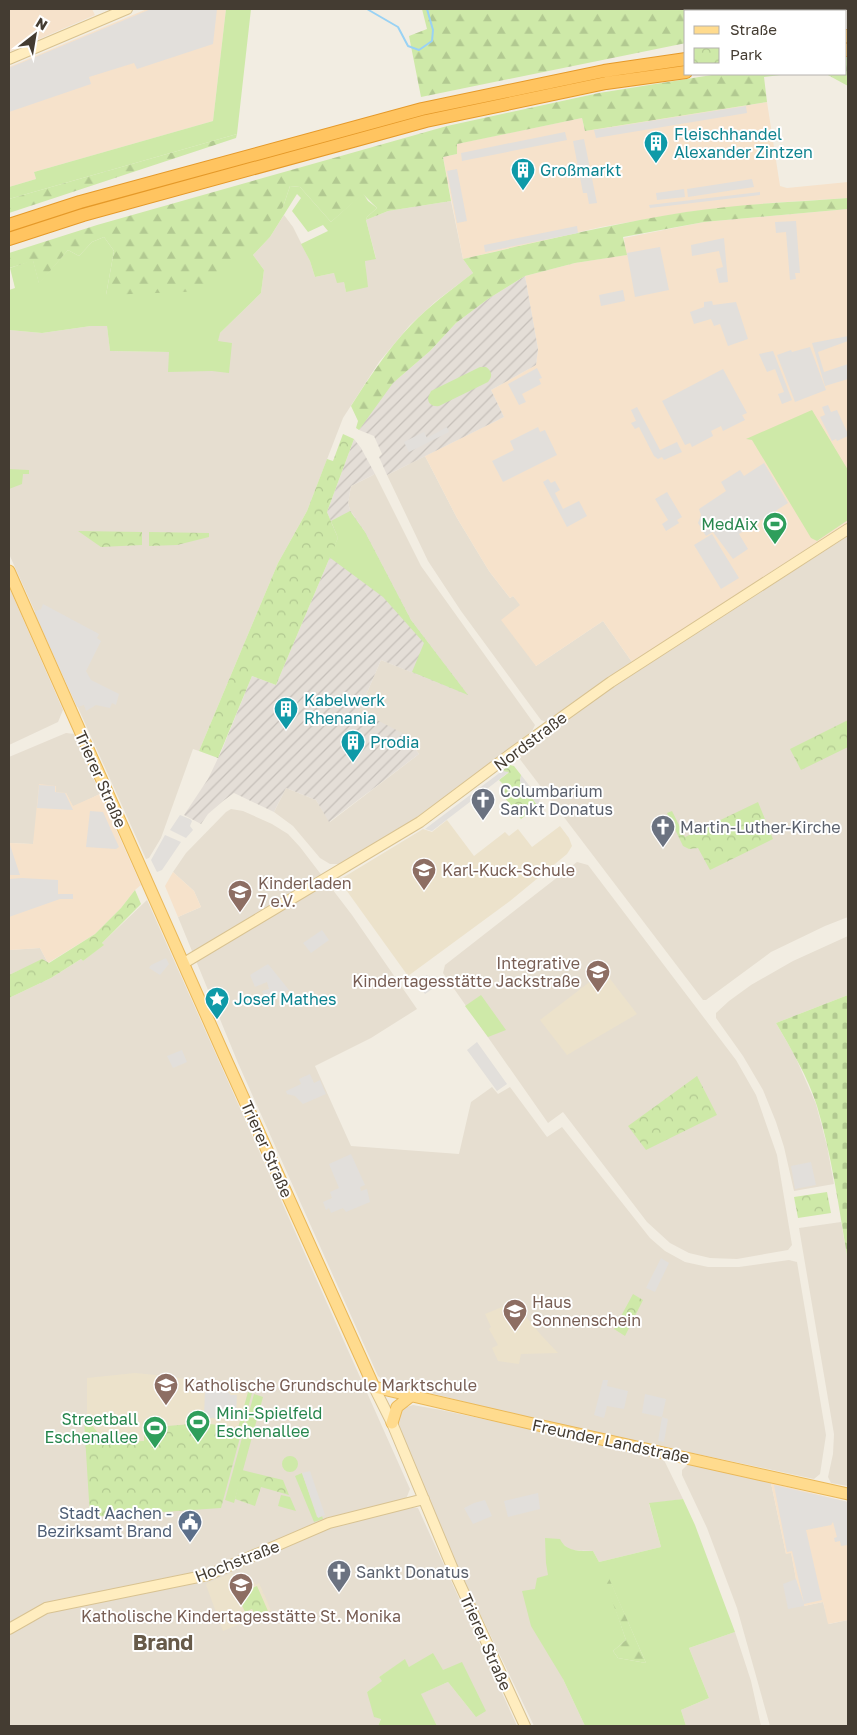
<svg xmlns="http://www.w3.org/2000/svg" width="857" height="1735" viewBox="0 0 857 1735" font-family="'Golos Text',sans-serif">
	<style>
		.residential { fill: #e6ded0 }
		.commercial { fill: #f6e2cb }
		.industrial { fill: url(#industrial-furrows) }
		.education { fill: #ece2cb }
		.grass { fill: #cee9a8; fill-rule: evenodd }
		.forest { fill: url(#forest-firs) }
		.cemetery { fill: url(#cemetery-stones) }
		.park { fill: url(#park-crowns) }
		.parking { fill: #e2dfdb }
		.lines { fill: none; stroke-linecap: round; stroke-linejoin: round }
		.stream { stroke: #99d2f4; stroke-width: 2 }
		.secondary-casing { stroke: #d8c291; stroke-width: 12 }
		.primary-casing { stroke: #eab858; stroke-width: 13 }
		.highway-casing { stroke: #e59929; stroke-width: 14 }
		.secondary { stroke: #ffedbf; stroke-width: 10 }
		.primary { stroke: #ffdb8e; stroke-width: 11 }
		.highway { stroke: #ffc460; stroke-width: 12 }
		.labels { text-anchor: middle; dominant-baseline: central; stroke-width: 4; stroke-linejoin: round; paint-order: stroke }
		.culture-label { font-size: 16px; fill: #0d838f; stroke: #fff; text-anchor: start }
		.leisure-label { font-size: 16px; fill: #27864d; stroke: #fff; text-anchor: end }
		.street-label { font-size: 16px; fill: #443c32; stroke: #fff }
		.worship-label { font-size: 16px; fill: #5b616d; stroke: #fff; text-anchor: start }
		.education-label { font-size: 16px; fill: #785e54; stroke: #fff; text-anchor: start }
		.service-label { font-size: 16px; fill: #4e5e75; stroke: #fff; text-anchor: end }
		.district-label { font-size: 21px; font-weight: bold; fill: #675a49; stroke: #fff }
	</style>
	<defs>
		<pattern id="industrial-furrows" width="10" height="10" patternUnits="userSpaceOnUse" patternTransform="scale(1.25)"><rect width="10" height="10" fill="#e4ded7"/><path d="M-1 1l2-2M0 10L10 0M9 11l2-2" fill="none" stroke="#c5bfb9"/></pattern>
		<pattern id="forest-firs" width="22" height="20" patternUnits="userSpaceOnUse" patternTransform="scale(1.25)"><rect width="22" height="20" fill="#cee9a8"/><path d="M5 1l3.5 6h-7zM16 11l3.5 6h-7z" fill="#b2c991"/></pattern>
		<pattern id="cemetery-stones" width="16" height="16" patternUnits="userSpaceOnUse" patternTransform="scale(1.25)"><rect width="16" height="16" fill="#cee9a8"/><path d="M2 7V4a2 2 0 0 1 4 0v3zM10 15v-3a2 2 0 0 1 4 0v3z" fill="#b2c991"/></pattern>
		<pattern id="park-crowns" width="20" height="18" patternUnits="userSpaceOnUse" patternTransform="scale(1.25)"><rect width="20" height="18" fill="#cee9a8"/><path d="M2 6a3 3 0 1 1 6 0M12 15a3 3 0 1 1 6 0" fill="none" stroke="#b2c991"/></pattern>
	</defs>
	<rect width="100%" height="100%" fill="#f2ede2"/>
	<path class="residential" d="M451,201L463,259L473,273L435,302L410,325L379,362L343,418L307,511L278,563L199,751L193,749L161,838L149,858L146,859L9,554V330L42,333L91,326H107L110,351L169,352V372L220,333L261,293L264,270L253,255L270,237L284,215L293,227L310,261L315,277L334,273L344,282L346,292L366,276L365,260L376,258L366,220L388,211Z
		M425,456L457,518L489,571L510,598L513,596L521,605L536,666L603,621L632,662L546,722L541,720L461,611L428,561L387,475Z
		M375,474L421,566L535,725L532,731L410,823L342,864H330L320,858L293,826L274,812L286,788L316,800L330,822L419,754L404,734L356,718L381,660L467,694L411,620L365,532L350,510L348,503L351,486Z
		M848,536V917L825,926L771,952L706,1000H703L519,758L520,755L615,686Z
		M9,587L63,710L58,722L9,745Z
		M66,733L75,734L100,794L73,807L66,793L34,840L33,844L9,843V757Z
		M231,809L243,811L272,824L288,834L300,847L352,915L417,1009L371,1038L315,1066L351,1146L459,1154L471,1102L492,1087L498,1094L510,1087L547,1137L562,1127L650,1238L665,1251L685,1262L708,1267H739L789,1260L797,1262L826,1435L820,1474L814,1479L529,1418L386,1382L378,1376L238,1063L178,917L201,907L194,891L173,872L186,853L226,812Z
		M577,862L588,865L736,1060L756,1095L777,1155L792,1245L788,1250L737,1259L710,1258L689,1253L670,1243L647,1222L563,1112L548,1123L443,973L445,965Z
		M147,900L410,1489L406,1499L338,1516L204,1570L50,1602L9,1623V998L51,978L81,959L83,961L103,945L102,943Z
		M848,936V995L776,1023L795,1056L816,1104L827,1146L834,1184L794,1191L784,1147L776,1122L763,1090L743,1056L716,1018V1013L729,1001L751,985L793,961Z
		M40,948L48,963L22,969L9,975L10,950Z
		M841,1222L848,1261V1486L831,1483L828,1477L833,1454L834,1434L799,1228Z
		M413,1405L441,1410L661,1457L665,1462L683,1499L649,1504L661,1547L599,1562L593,1551L570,1550L563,1544L546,1545L563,1679L585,1726H534L461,1574L397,1423L398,1415L404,1408Z
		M688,1464L771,1483L786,1554L791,1552L796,1579L804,1606L823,1602L829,1624L848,1620V1726H770L737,1608L707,1528L682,1475V1470Z
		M411,1507L418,1508L517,1726H437L420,1694L448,1682L476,1717L443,1670L409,1667L405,1660L379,1677L383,1681L367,1692L381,1719L378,1726H9V1633L43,1614L55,1610L200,1581L341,1524Z
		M735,1632L751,1681L761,1726H686L681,1710L709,1698L689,1648Z"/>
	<path class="commercial" d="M9,9H92L95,15L9,52Z
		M147,9H226L213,121L34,172L36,179L9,187V67Z
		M767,102L780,186L787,188L848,182V198L770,203L688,212L601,227L463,259L443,157L457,154L456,144L582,118L585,131Z
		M848,209V522L632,662L603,621L536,666L501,620L520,605L513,596L510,598L489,571L457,518L425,456L504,417L491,390L536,365L538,349L525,276L575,263L626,255L624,238L704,222Z
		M39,784L56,786V792L66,793L73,806L100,794L141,885L135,890L121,908L95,934L48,963L40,948L10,950L9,961V843L33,844Z
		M173,872L194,891L201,907L178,917L165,886Z
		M771,1483L848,1502V1620L828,1624L823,1602L804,1606L796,1579L791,1553L786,1554Z"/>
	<path class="industrial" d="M525,276L538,349L536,365L491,390L504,417L387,475L379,457L382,454L374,436L359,430L374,406L393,383L430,351L456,323L488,299Z
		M354,439L361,448L375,474L351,486L348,503L350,510L365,532L411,620L468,695L381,660L356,718L366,722L377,720L404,734L419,754L329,822L316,800L286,788L274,812L234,793L223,801L208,814L201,824L184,815L208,779L221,752L252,676L276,685L338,538L327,512Z"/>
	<path class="education" d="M447,820L474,856L505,832L509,836L518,829L532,847L560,826L569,838L572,846L567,854L510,901L408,976L339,880L423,829L432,832Z
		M604,971L637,1014L567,1055L540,1020Z
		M514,1302L541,1335L558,1353L521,1354L519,1364L498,1361L492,1348L498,1345L489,1329L491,1327L485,1314Z
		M135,1373L167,1376L208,1383L248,1392L238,1428L203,1423L144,1428L145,1441L115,1442L98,1433L87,1419V1378Z
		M232,1573L235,1579L239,1578L242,1586L254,1582L256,1585L259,1583L263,1592L262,1593L264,1594L271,1611L223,1631L206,1585L207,1583Z"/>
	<path class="grass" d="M226,9H251L237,134L9,199V187L36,179L34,172L213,121Z
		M290,186L300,187L331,222L363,193L368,201L377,208L367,217L366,220L376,259L365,261L368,287L346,292L344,282L337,283L334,273L315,277L310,261L301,244L328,231L323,225L308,232L292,211L301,198L297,194L270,237L253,255L264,270L261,293L220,333L218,341L232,343L229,373L212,371L168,372L169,352L110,351L107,326H91L42,333L9,330V290L15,288L10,268L33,260L39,283L68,250L79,256L92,242L104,237L114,251L106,295L283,207Z
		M480,367H486C492,371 493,376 488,382L439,406C433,407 428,404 428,398L431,391Z
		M812,410L848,470V520L817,541L811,538L752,440L746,439Z
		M9,469L29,470V474H23L22,484L9,489Z
		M350,511L365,532L411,620L468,695L412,672L424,643L383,597L329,557L338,538L331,521Z
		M481,995L506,1030L488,1037L465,1006Z
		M254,1394L263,1397L234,1503L225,1500Z
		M282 1464a8 8 0 1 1 16 0a8 8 0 1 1-16 0Z
		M302,1473L317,1517L322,1516L323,1519L314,1522L295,1476Z
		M281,1495L290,1497L296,1511L278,1506Z
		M683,1499L695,1525L735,1632L689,1648L709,1698L681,1710L686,1726H585L563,1679L531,1626L522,1591L535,1589L537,1578L548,1575L546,1563L545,1538L560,1539C566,1552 580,1551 593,1551L599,1562L661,1547L649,1503ZM605,1578L609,1579L646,1663L618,1658L613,1651L626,1640Z
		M433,1653L443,1670L462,1662L486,1711L476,1717L448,1682L421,1694L437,1726H378L381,1719L374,1717L367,1692L382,1681L379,1677L405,1659L409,1667Z"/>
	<path class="forest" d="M422,9H711L709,11H686V43L421,97L409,36L427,29Z
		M846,57H848V86L826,74H846Z
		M718,74H789L764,77L767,102L585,131L582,118L457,144V154L443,157L451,201L388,211L366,220L367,217L377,208L363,194L331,222L300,187L290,186L283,207L206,291L106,295L114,251L104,237L92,242L79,256L68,250L39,284L33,261L9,268V253L97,225L447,126L599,93Z
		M237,134L236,138L9,213V199Z
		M848,198V209L704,222L623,237L627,255L575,263L525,276L488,299L456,323L430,351L393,383L359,430L356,428L358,421L351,406C369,378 387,350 411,325C429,306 451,290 473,273L463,259C537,242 611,224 686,212C739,204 794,202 848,198Z
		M604,1578H609L646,1663L618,1658L613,1651L626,1640Z"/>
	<path class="cemetery" d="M848,995V1261C839,1209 832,1156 817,1106C808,1077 791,1049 776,1023Z"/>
	<path class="park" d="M343,434L354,439L327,512L338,538L276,685L252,676L218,758L199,751L278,563L307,511L327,459L333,461Z
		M78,531L142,532V545L101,547Z
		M149,532L209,533V537L177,545L149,546Z
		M848,720V747L801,770L790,749Z
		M510,765L514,766L521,775L520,782L538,806L521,819L499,790L504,785L499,780L508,773L502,771Z
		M758,802L773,839L710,870L698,848L689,849L683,846L667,813L672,811L685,837Z
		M135,890L141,904L102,943L104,945L83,961L81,959L51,978L9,998V975L42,959L49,963L95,934L121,908Z
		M697,1076L717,1115L646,1150L628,1126Z
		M827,1192L831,1213L798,1218L794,1197Z
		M633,1294L643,1300L625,1336L614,1329Z
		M248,1392L252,1393L221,1508L90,1517L84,1420L87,1419L98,1433H114L115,1442L144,1441V1428L203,1423L238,1428Z
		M242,1470L283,1480L289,1495L261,1487L255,1506L235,1499Z
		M257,1586L268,1611L256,1616L252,1609L245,1612L237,1594Z"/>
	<path class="parking" d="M151,9H217L213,44L137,69L134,63L89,77L91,84L9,112V68Z
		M746,106L747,113L596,138L594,130Z
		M565,132L567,140L462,161L461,153Z
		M584,139L597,203L589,204L587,193H583L573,141Z
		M457,169L467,221L457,223L447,171Z
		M752,179L754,187L688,197L687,189Z
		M684,189L685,197L657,200L656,193Z
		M760,192V195L650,208L649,205Z
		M796,221L800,273H795L796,279L790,280L786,232L776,233L775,222Z
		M577,226L578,233L485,252L484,245Z
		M724,238L728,282L719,283L716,269L723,267L719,251L692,256L691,245Z
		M660,247L669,290L635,297L627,253Z
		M623,290L625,301L601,306L599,295Z
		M712,301L713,305L736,302L748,339L728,346L720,324L714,326L711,319L694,324L690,312L704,307V302Z
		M848,336V341L818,352L824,372L848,364V379L825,386L812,343Z
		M810,347L826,390L795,402L777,355L791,350L792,352Z
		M773,351L792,400L782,404L778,394L784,392L775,369L767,372L759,354Z
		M537,368L542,378L539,379L541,384L522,394L526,402L519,405L508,384Z
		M723,369L747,413L742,415L745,420L723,431L721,426L711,431L713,436L692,447L690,443L685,445L662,401Z
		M828,405L831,412L837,410L848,434V436L837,441L836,439L832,441L820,417L825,415L822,407Z
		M637,407L660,450L677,442L682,452L664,460L662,457L658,459L654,456L639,427L635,429L631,423L636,421L631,410Z
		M447,427L449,432L409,452L404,442L424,432L427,438Z
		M538,427L540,432L545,430L557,455L503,482L492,461L514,450L510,441Z
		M764,463L788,503L739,534L748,549L733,559L713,532L706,536L698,523L701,515L699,509L726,491L721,482L740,470L744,476Z
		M548,479L551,483L555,481L560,490L555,493L563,509L579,501L587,516L567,527L543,482Z
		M667,492L682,517L677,520L679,523L666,531L662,524L668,520L655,499Z
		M712,534L739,578L721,589L694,545Z
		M43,604L99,634L97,638L101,641L86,671L91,680L119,694L116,705L112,703L110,708L96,705L86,711L84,705L77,707L34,612L41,609Z
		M502,771L509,772L432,831L425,829Z
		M521,775L540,799L538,806L520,782Z
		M39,785L55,786V792L65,793L73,810L37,808Z
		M90,811L103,812L119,847L116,849L86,847Z
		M180,815L190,819L192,821L190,826L193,830L186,838L170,830Z
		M165,835L181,842L162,870L157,872L151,860Z
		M10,845L20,875H9V845Z
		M22,878L58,880V894H73V899H60L9,917V879Z
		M322,930L329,940L311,953L303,943Z
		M166,958L169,964L160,975L149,968L151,965Z
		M268,964L289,990L271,998L266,1001L262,991L269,989L267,982L255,987L250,975Z
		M427,975L435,987L425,994L417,982Z
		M477,1042L507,1084L497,1091L467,1050Z
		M182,1050L187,1062L173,1068L167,1056Z
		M310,1074L314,1083L320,1080L326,1094L303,1104L295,1096L287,1094L286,1091L301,1084L299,1079Z
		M351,1154L365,1185L360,1187L361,1191L367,1189L370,1202L346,1212L343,1208L331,1213L329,1208L326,1210L323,1202L332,1198L330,1192L339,1188L329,1164Z
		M811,1162L816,1185L795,1189L791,1166Z
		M661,1258L669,1263L655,1292L646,1288Z
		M603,1380H608L607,1386L628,1391L624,1409L607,1406L604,1418L594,1415Z
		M205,1389L226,1390L231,1395H237L236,1414H221L220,1418H204Z
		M645,1394L666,1399L662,1417L668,1419L664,1442L658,1441L662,1417L642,1413Z
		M310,1471L325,1515L318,1518L302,1473Z
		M774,1485L848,1502V1545L841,1546L840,1541L835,1542L834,1538L837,1537L833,1522L831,1525L806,1530L822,1600L804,1604V1606L788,1609L783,1584L796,1579L804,1603L792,1551L787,1552Z
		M538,1493L540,1509L508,1517L504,1501Z
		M485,1500L492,1516L473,1524L464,1508L474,1503Z"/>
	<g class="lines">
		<path class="stream" d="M367,9L398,27L408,46L419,50L432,41L433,30L427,9"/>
		<defs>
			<path id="secondary" d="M9,59L127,9
				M184,963L420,822L512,753L611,682L848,529
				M374,1387L392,1423L452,1567L525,1726
				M9,1629L46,1608L208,1575L329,1523L424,1499"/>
			<path id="primary" d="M9,571L224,1055L374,1387L529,1423L848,1494
				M392,1423L397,1407L411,1396"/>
			<path id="highway" d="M846,36H848
				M846,50H848
				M9,225L80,202L422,109L604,71L686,59
				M9,239L83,215L426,121L606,83L686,72"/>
		</defs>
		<use href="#secondary" class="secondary-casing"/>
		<use href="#primary" class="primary-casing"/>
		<use href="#highway" class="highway-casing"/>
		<use href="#secondary" class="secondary"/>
		<use href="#primary" class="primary"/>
		<use href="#highway" class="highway"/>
	</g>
	<defs>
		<symbol id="building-pin" viewBox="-11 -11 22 30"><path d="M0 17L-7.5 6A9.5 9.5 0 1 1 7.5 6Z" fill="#0f9aa8" stroke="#fff"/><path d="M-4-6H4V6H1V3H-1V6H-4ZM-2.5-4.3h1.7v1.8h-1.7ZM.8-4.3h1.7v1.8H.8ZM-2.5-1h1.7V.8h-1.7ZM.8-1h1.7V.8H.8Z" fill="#fff"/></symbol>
		<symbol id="stadium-pin" viewBox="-11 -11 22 30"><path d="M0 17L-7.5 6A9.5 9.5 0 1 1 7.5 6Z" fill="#2e9e5b" stroke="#fff"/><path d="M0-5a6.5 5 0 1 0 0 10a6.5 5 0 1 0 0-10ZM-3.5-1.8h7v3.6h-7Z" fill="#fff"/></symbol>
		<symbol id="church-pin" viewBox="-11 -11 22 30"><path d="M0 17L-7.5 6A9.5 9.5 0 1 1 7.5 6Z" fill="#6b7280" stroke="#fff"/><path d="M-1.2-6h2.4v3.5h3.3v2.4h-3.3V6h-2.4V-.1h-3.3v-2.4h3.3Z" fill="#fff"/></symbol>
		<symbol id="school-pin" viewBox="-11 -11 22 30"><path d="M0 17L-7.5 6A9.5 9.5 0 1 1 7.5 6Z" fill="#8d6e63" stroke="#fff"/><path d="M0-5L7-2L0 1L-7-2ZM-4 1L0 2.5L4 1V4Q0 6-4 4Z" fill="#fff"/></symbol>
		<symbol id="sight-pin" viewBox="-11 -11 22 30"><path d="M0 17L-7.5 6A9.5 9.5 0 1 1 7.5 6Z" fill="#0f9aa8" stroke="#fff"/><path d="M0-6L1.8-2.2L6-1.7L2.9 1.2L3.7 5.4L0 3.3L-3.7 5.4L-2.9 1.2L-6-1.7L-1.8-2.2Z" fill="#fff"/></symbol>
		<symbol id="civic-pin" viewBox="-11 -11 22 30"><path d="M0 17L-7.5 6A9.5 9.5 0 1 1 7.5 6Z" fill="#5c6f8a" stroke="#fff"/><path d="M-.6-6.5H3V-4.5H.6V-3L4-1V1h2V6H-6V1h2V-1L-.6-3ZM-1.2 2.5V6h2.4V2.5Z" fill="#fff"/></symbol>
	</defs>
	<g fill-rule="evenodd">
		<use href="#building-pin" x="642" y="129" width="28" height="38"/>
		<use href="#building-pin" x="509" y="156" width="28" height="38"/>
		<use href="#stadium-pin" x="761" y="510" width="28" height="38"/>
		<use href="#building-pin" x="272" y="695" width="28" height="38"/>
		<use href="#building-pin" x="339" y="728" width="28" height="38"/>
		<use href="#church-pin" x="469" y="786" width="28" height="38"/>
		<use href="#church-pin" x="649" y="813" width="28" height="38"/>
		<use href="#school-pin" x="410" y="856" width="28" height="38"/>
		<use href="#school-pin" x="226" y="878" width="28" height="38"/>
		<use href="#school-pin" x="584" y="958" width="28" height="38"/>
		<use href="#sight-pin" x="203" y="985" width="28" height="38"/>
		<use href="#school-pin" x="501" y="1297" width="28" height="38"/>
		<use href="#school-pin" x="152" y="1371" width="28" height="38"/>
		<use href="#stadium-pin" x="184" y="1408" width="28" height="38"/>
		<use href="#stadium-pin" x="141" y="1414" width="28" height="38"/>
		<use href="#civic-pin" x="176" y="1508" width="28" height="38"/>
		<use href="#church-pin" x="325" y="1558" width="28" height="38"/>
		<use href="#school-pin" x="227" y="1571" width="28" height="38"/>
	</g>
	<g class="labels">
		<g class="culture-label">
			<text x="674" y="134">Fleischhandel<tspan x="674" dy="18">Alexander Zintzen</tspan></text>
			<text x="540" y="170">Großmarkt</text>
			<text x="304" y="700">Kabelwerk<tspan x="304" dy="18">Rhenania</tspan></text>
			<text x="370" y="742">Prodia</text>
			<text x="234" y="999">Josef Mathes</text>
		</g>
		<g class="leisure-label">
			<text x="758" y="524">MedAix</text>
			<text x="216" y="1413" text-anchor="start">Mini-Spielfeld<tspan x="216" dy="18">Eschenallee</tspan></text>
			<text x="138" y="1419">Streetball<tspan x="138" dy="18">Eschenallee</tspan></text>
		</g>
		<g class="street-label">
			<text transform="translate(530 741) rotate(-37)">Nordstraße</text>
			<text transform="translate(101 779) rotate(66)">Trierer Straße</text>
			<text transform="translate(267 1149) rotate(66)">Trierer Straße</text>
			<text transform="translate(611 1441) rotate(12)">Freunder Landstraße</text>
			<text transform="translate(237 1561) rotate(-21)">Hochstraße</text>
			<text transform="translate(486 1642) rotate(66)">Trierer Straße</text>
		</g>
		<g class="worship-label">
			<text x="500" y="791">Columbarium<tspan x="500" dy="18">Sankt Donatus</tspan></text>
			<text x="680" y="827">Martin-Luther-Kirche</text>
			<text x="356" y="1572">Sankt Donatus</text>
		</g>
		<g class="education-label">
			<text x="442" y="870">Karl-Kuck-Schule</text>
			<text x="258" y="883">Kinderladen<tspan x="258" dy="18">7 e.V.</tspan></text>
			<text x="580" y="963" text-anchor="end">Integrative<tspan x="580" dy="18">Kindertagesstätte Jackstraße</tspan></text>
			<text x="532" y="1302">Haus<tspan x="532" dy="18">Sonnenschein</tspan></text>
			<text x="184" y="1385">Katholische Grundschule Marktschule</text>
			<text x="241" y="1616" text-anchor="middle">Katholische Kindertagesstätte St. Monika</text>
		</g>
		<g class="service-label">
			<text x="172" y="1513">Stadt Aachen -<tspan x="172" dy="18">Bezirksamt Brand</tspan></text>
		</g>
		<g class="district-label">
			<text x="163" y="1642">Brand</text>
		</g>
	</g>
	<rect width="857" height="1735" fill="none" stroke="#443c32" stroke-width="20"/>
	<rect x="684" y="10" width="162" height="65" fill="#ffffff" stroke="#b4b1ad"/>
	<rect x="694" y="26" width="25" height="8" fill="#ffdb8e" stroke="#b4b1ad"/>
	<text x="730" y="35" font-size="15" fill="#443c32">Straße</text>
	<rect x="694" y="48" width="25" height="15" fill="url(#park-crowns)" stroke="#b4b1ad"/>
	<text x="730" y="60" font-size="15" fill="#443c32">Park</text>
	<g transform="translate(35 35) rotate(31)" stroke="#ffffff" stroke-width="4" paint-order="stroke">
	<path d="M0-4L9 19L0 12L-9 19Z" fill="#443c32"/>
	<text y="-8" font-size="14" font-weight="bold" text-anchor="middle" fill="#443c32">N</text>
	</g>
</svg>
